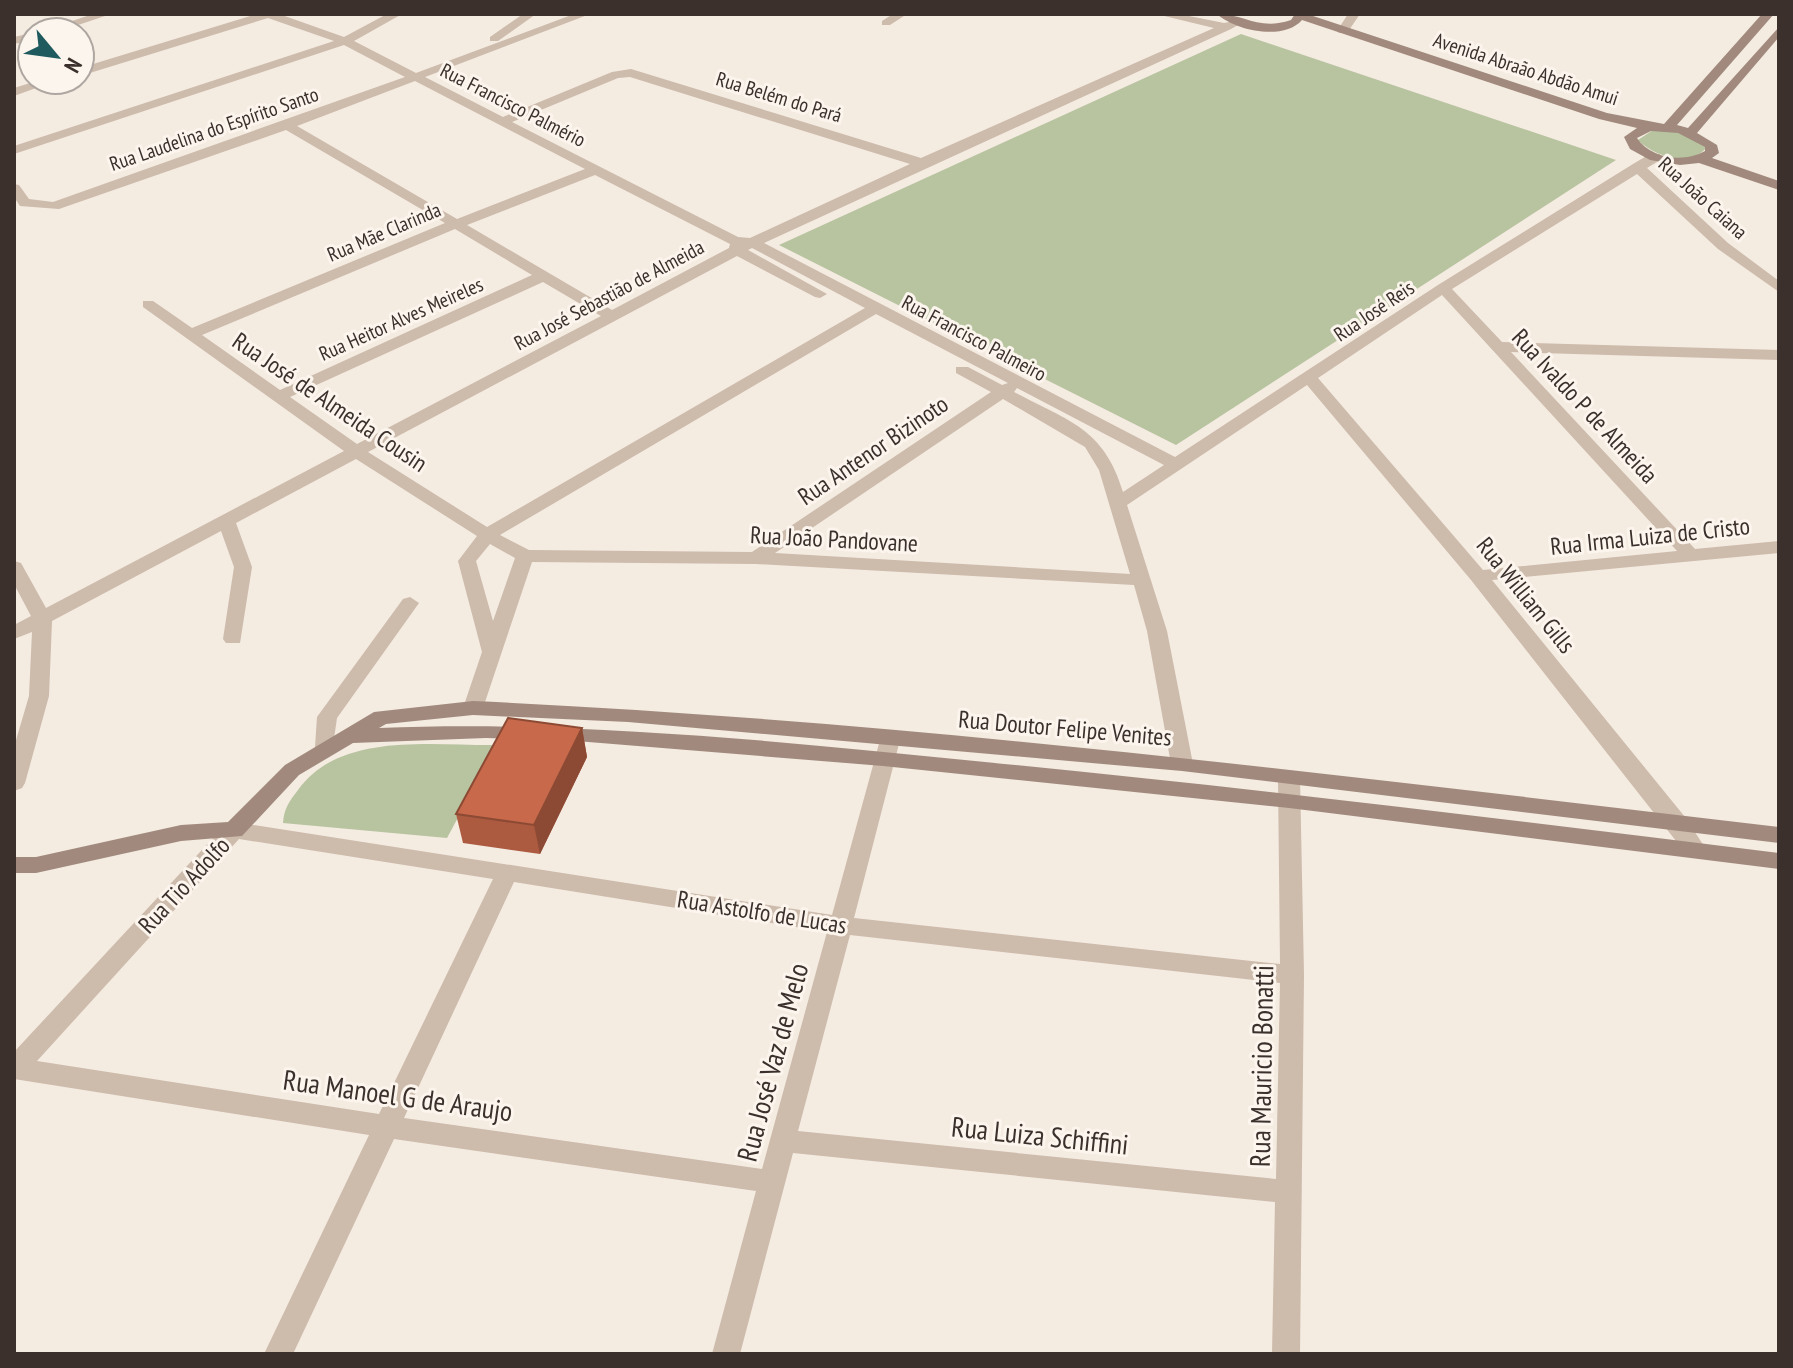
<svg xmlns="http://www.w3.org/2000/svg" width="1793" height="1368" viewBox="0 0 1793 1368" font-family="'PT Sans Narrow',sans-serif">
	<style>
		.green { fill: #b8c4a0 }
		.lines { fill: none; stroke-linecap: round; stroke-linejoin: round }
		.street { fill: #cdbbac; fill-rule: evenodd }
		.secondary { fill: #a18a7d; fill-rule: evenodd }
		.wall { fill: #ac5a40 }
		.shaded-wall { fill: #8c4a34 }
		.building { fill: #c8694b; stroke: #8c4a34; stroke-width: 2 }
		.labels { text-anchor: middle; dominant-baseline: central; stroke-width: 6; stroke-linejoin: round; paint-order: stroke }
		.far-street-label { font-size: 20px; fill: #3b302b; stroke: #fbf5ee }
		.street-label { font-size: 24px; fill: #3b302b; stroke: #fbf5ee }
		.near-street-label { font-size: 28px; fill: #3b302b; stroke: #fbf5ee }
	</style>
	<rect width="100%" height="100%" fill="#f4ebe1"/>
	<path class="green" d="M1241,34L1616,160L1176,445L779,245Z
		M1653,130L1674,131L1704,144L1706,148C1690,168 1653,156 1638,140Z
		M497,745L447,838L283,823C284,808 289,802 298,790C340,731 433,746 497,745Z"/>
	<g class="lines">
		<path class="street" d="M93,14H111L57,32H39Z
			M257,14H279L344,37L387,14H402L354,41L416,73L574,14H590L425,77L503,117L612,72L631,69L921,158L1214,28L1156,14H1179L1224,23L1240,20V24L1231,29L764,243L1175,457L1438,285L1633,164L1650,154H1660V160L1647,168L1728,243L1779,281V292L1718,249L1637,174L1452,289L1502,342L1779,350V360L1511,352L1695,549L1779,541V553L1492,580L1685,817L1706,849L1703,855H1687L1471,580L1307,385L1127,505L1167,631L1193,764L1189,769H1175L1171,764L1147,631L1134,585L756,564L532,562L483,708L473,715L466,713L463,708L482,652L458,561L477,536L356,459L236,523L252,567L240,643H226L223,639L234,567L221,531L52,621L49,696L25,783L22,788L14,791V747L29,696L32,632L14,639V625L31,616L14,584V561L21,563L46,608L344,451L143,307V301H153L192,328L445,223L286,130L59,209L20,206L14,197V184L19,185L29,199L53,202L405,77L344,45L14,154V146L334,41L268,18L80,76V68ZM630,77L910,164L750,238L738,237L512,122L618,78ZM415,81L585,169L457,219L297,126ZM595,175L730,244L729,248L612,310L467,225ZM455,229L532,275L280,390L202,335ZM752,248L865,308L487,527L368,452L737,256L815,297L820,298L827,294L748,250ZM543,282L601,316L357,444L290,397ZM1442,295L1677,551L1483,570L1318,378ZM876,314L1008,383L1002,385L968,367H956V373L991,392L752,552L529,550L500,535ZM1017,388L1164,465L1123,492C1104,428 1068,421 1014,392ZM1003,399L1085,447L1099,470L1130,574L775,553ZM490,544L515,558L493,621L476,561Z
			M523,14H536L498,41H490V37Z
			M893,14H907L890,25H882V21Z
			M1348,14H1360L1347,33H1339L1337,31Z
			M32,33V40L14,44V37Z
			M40,80H58L14,96V88Z
			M410,597L419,603L337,718L332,752H318L315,747L317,717L403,599Z
			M890,733L900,740L854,918L1280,964L1278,778L1281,773H1297L1300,778L1304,975L1300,1354H1272L1275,1202L793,1153L740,1354H712L756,1191L394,1139L293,1354H264L369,1135L14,1079V1052L226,824L234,822L832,915L880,740ZM239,839L493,879L379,1114L37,1061ZM514,882L827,932L762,1169L404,1118ZM850,935L1280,983L1276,1179L798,1131Z"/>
		<path class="secondary" d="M1217,14C1245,14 1259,31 1291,20L1295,14H1307L1607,113L1664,124L1762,14H1774L1677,125L1688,128L1779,27V37L1697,133L1717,145L1719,153L1712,158L1779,181V190L1699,163L1680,165L1650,160L1630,149L1624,137L1637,128L1599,119L1302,20C1284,41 1236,31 1217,14ZM1651,131L1678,133L1705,147V151C1684,163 1651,159 1637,138Z
			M473,701C910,721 1345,776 1779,827V843L1182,771L628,722L473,715L386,724L379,728C581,720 783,742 985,762C1250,788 1515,820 1779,853V869L1289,808L883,766L576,741L486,738L353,743L299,775L242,836L181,841L36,873H14V857H36L181,825L228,822L285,765L374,712Z"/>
	</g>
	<path class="wall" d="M582,728L587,757L540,854L463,843L456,814Z"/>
	<path class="shaded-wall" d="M582,728L587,757L540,854L534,825Z"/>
	<path class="building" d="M508,718L582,728L534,825L456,814Z"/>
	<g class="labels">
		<g class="far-street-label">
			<text transform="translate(1526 69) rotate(18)">Avenida Abraão Abdão Amui</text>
			<text transform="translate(779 97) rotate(17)">Rua Belém do Pará</text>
			<text transform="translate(513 105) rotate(27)">Rua Francisco Palmério</text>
			<text transform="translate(214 129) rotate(-19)">Rua Laudelina do Espírito Santo</text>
			<text transform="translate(1703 198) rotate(42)">Rua João Caiana</text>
			<text transform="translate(384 232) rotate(-23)">Rua Mãe Clarinda</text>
			<text transform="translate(609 295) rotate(-28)">Rua José Sebastião de Almeida</text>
			<text transform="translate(1374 311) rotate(-34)">Rua José Reis</text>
			<text transform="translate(401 319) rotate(-24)">Rua Heitor Alves Meireles</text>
			<text transform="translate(974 338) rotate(28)">Rua Francisco Palmeiro</text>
		</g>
		<g class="street-label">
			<text transform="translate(330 402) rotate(34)">Rua José de Almeida Cousin</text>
			<text transform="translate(1585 406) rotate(47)">Rua Ivaldo P de Almeida</text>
			<text transform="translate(873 450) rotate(-34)">Rua Antenor Bizinoto</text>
			<text transform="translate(1650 536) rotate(-6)">Rua Irma Luiza de Cristo</text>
			<text transform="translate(834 539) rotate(3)">Rua João Pandovane</text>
			<text transform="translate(1526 595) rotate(51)">Rua William Gills</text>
			<text transform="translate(1065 728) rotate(5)">Rua Doutor Felipe Venites</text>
			<text transform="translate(184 885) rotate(-47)">Rua Tio Adolfo</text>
			<text transform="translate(762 912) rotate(9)">Rua Astolfo de Lucas</text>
		</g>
		<g class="near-street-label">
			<text transform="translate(772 1062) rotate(-75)">Rua José Vaz de Melo</text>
			<text transform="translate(1261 1066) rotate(-89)">Rua Mauricio Bonatti</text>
			<text transform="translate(398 1095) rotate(8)">Rua Manoel G de Araujo</text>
			<text transform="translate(1040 1135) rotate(6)">Rua Luiza Schiffini</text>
		</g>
	</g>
	<rect width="1793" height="1368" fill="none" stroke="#3b302b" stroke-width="32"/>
	<g transform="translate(56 56) rotate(119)"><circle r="38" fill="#fbf5ee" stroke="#aea6a0" stroke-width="2"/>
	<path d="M0-6L14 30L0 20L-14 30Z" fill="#1f5a5e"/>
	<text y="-12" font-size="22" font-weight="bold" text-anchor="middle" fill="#3b302b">N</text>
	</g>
</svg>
